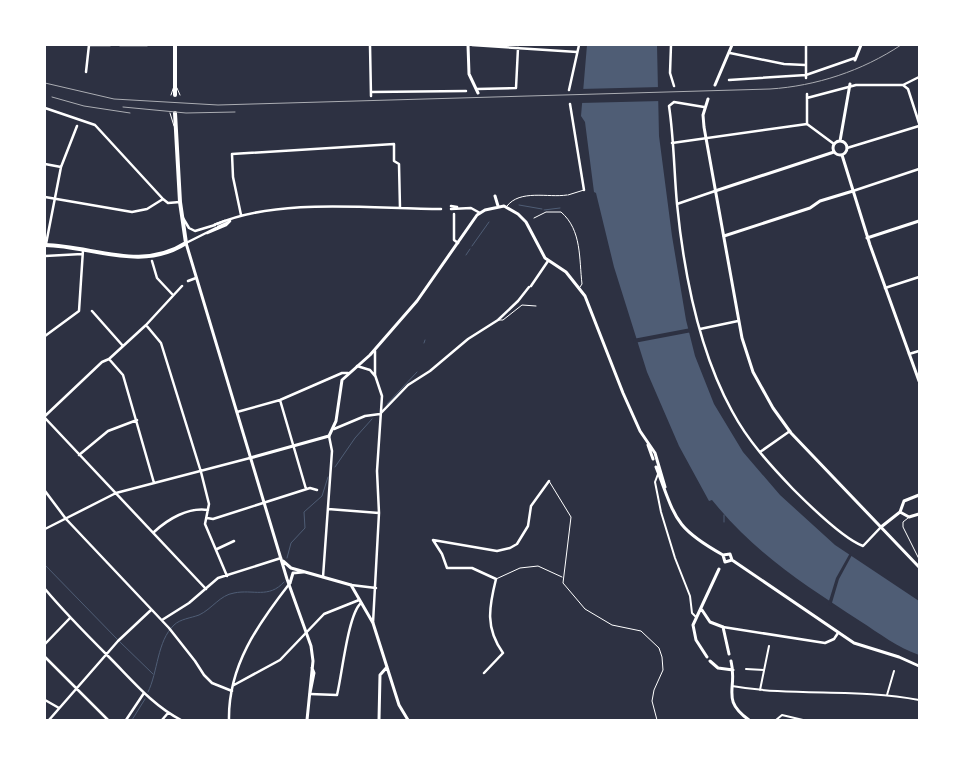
<svg xmlns="http://www.w3.org/2000/svg" width="964" height="765" viewBox="0 0 964 765" font-family="Montserrat,sans-serif">
	<style>
		.water { fill: #4f5d75 }
		.pier { fill: #2d3142 }
		.lines { fill: none; stroke-linecap: round; stroke-linejoin: round }
		.stream { stroke: #4f5d75; stroke-width: 1 }
		.service { stroke: #fff; stroke-width: 1 }
		.pedestrian { stroke: #fff; stroke-width: 2 }
		.minor { stroke: #fff; stroke-width: 2.5 }
		.tertiary { stroke: #fff; stroke-width: 3 }
		.secondary { stroke: #fff; stroke-width: 3 }
		.primary { stroke: #fff; stroke-width: 4 }
		.rail { stroke: #abadb3; stroke-width: 1 }
	</style>
	<rect width="100%" height="100%" fill="#2d3142"/>
	<path class="water" d="M587,45H657L659,136L672,236L686,320L695,356L714,404L743,452L780,495L835,545L919,601V655C897,647 880,634 860,621C802,583 756,554 712,500L709,501L679,446L647,372L614,267L596,193L594,192L585,122L581,116Z"/>
	<path class="pier" d="M661,87V101L580,103V89Z
		M691,328L692,332L634,343L633,339Z
		M850,553L852,555L839,579L831,606L828,604L836,578Z"/>
	<g class="lines">
		<path class="stream" d="M519,205L542,209
			M544,210L560,208
			M472,246L489,222
			M466,255L470,249
			M424,343L425,340
			M387,404L417,372
			M335,467L355,438L372,419
			M724,522V515
			M287,558L291,543L305,528L304,512L322,496L328,477
			M45,565L117,639
			M120,642L153,674
			M148,692C158,672 157,641 174,625C180,619 191,618 199,615C212,609 220,595 234,593C253,589 269,599 284,582
			M132,720L145,699"/>
		<path class="service" d="M177,88L180,95
			M171,95L174,86
			M170,113L174,126
			M568,195L584,190
			M507,206C520,189 548,198 567,195
			M534,218L546,212H561C582,230 579,259 582,284L580,287
			M214,224L225,220
			M498,320H503L522,305L536,306
			M549,481L571,517L563,583L585,609L612,625L641,631L659,648L662,657L663,670L654,690L652,701L657,720
			M908,518L903,522V527L919,559
			M496,579L520,568L538,566L562,577"/>
		<path class="pedestrian" d="M658,474L655,482L661,512L675,558L690,596L692,613L696,617
			M746,669L764,670
			M732,686C794,697 857,688 919,700
			M760,690L769,646
			M887,695L894,671
			M776,720L782,715L803,720"/>
		<path class="minor" d="M89,45H110
			M120,45H147
			M370,45L371,96
			M472,45L577,52
			M671,45L670,73L674,86
			M806,45V78
			M730,53L784,64L805,65
			M86,72L89,45
			M729,80L806,75L855,58
			M903,85L919,77
			M477,89L516,88L518,48
			M569,90L579,45
			M371,92L466,91
			M807,94V124
			M807,98L856,85H903L908,89L919,123
			M674,102L669,106C674,139 674,172 677,204C684,274 698,349 732,411C748,441 770,465 793,489C808,504 844,539 863,546L881,527
			M674,102L704,107
			M570,104L584,190
			M45,108L95,125L163,199L168,203L180,202
			M672,143L807,124L834,144
			M847,148L919,126
			M45,164L61,167
			M853,191L919,169
			M45,197L132,212L147,209L163,199
			M677,204L715,191
			M451,206L457,207
			M451,209L471,208L480,213
			M454,214V240L458,243
			M241,215L233,177L232,154L394,144V161L399,164L400,208
			M183,218L189,228L195,231L215,225
			M217,224C280,197 373,209 441,209
			M218,227L227,223
			M207,233L226,225L230,221
			M186,243L216,228
			M46,244L61,167L77,126
			M45,256L82,254
			M152,261L157,278L172,294
			M188,281L196,278
			M531,286L548,261
			M885,288L919,277
			M92,311L123,346
			M146,325L161,343L201,472L209,504L205,524L227,576
			M700,329L738,321
			M45,336L79,311L83,250
			M909,354L919,351
			M109,359L123,375L154,483
			M357,366L370,370L375,376
			M280,400L306,489
			M237,412L280,400L342,373H348
			M381,413L408,385L430,371L468,339L498,320L518,301L529,287
			M45,416L102,362L109,359L146,325L182,286
			M45,418L206,589
			M334,429L365,416L380,414
			M760,452L790,431
			M79,455L108,431L137,420
			M45,491L66,519L169,628L195,661L204,675L212,683L232,691
			M328,509L379,513
			M207,518L213,519L310,488L317,490
			M45,529L116,493L250,458
			M154,532C168,519 188,507 208,510
			M217,549L234,541
			M323,577L332,451L329,436
			M351,585L376,588
			M45,589C65,613 87,635 109,657C132,680 152,705 181,720
			M162,620L189,603L218,578L281,558
			M373,623L379,513L377,471L382,396L375,375V351
			M723,627L825,643L834,639L838,633
			M45,644L70,618
			M45,657L108,720
			M484,673L503,653C485,628 489,607 496,579L472,568H447L442,554L433,540L497,551L510,548L517,544L528,526L531,506L549,481
			M234,685L280,660L324,614L359,600
			M310,694L337,695C342,675 348,614 361,603
			M45,700L59,708
			M49,720L118,641L151,610
			M126,720L144,693
			M162,720L168,713
			M229,720C228,666 258,624 290,583"/>
		<path class="tertiary" d="M468,45L469,74L478,93
			M855,60L861,45
			M833 148a7 7 0 1 1 14 0a7 7 0 1 1-14 0Z
			M840,141L850,84
			M842,155L870,245L919,381
			M715,191L834,152
			M495,196L498,206
			M724,236L810,208L820,201L853,191
			M867,238L919,221
			M186,243L287,579L311,646L313,661L307,720
			M648,445L653,459
			M250,458L329,436L336,421L342,380L370,355L417,301L477,215L485,210L504,206L518,214L526,222L545,258L566,272L585,296L623,393L640,431L655,453L665,487
			M656,467C676,518 673,527 723,555L725,562L732,560
			M900,512L904,501L919,495
			M900,512L909,517L919,514
			M881,527L900,512
			M723,555L730,554L732,560L854,643L899,657L919,666
			M283,561L291,568L351,585L373,623L399,705L408,720
			M290,583L293,573L303,572
			M702,610L710,622L723,627L729,654
			M707,657L696,640L693,625L719,569
			M710,661L718,668L733,670
			M731,661C738,689 720,699 749,720
			M310,693L314,673L312,668
			M379,720L380,675L387,667"/>
		<path class="secondary" d="M715,85L732,45
			M708,99L703,115L704,127L742,338L753,372L773,408L791,433L919,567"/>
		<path class="primary" d="M175,95V45
			M45,245C93,246 141,272 186,243L180,202L175,113"/>
		<path class="rail" d="M45,83L114,99L218,105L770,89C816,86 862,71 901,45
			M52,97L84,106L130,113
			M123,107L186,113L235,112"/>
	</g>
	<rect width="964" height="765" fill="none" stroke="#ffffff" stroke-width="92"/>
</svg>
